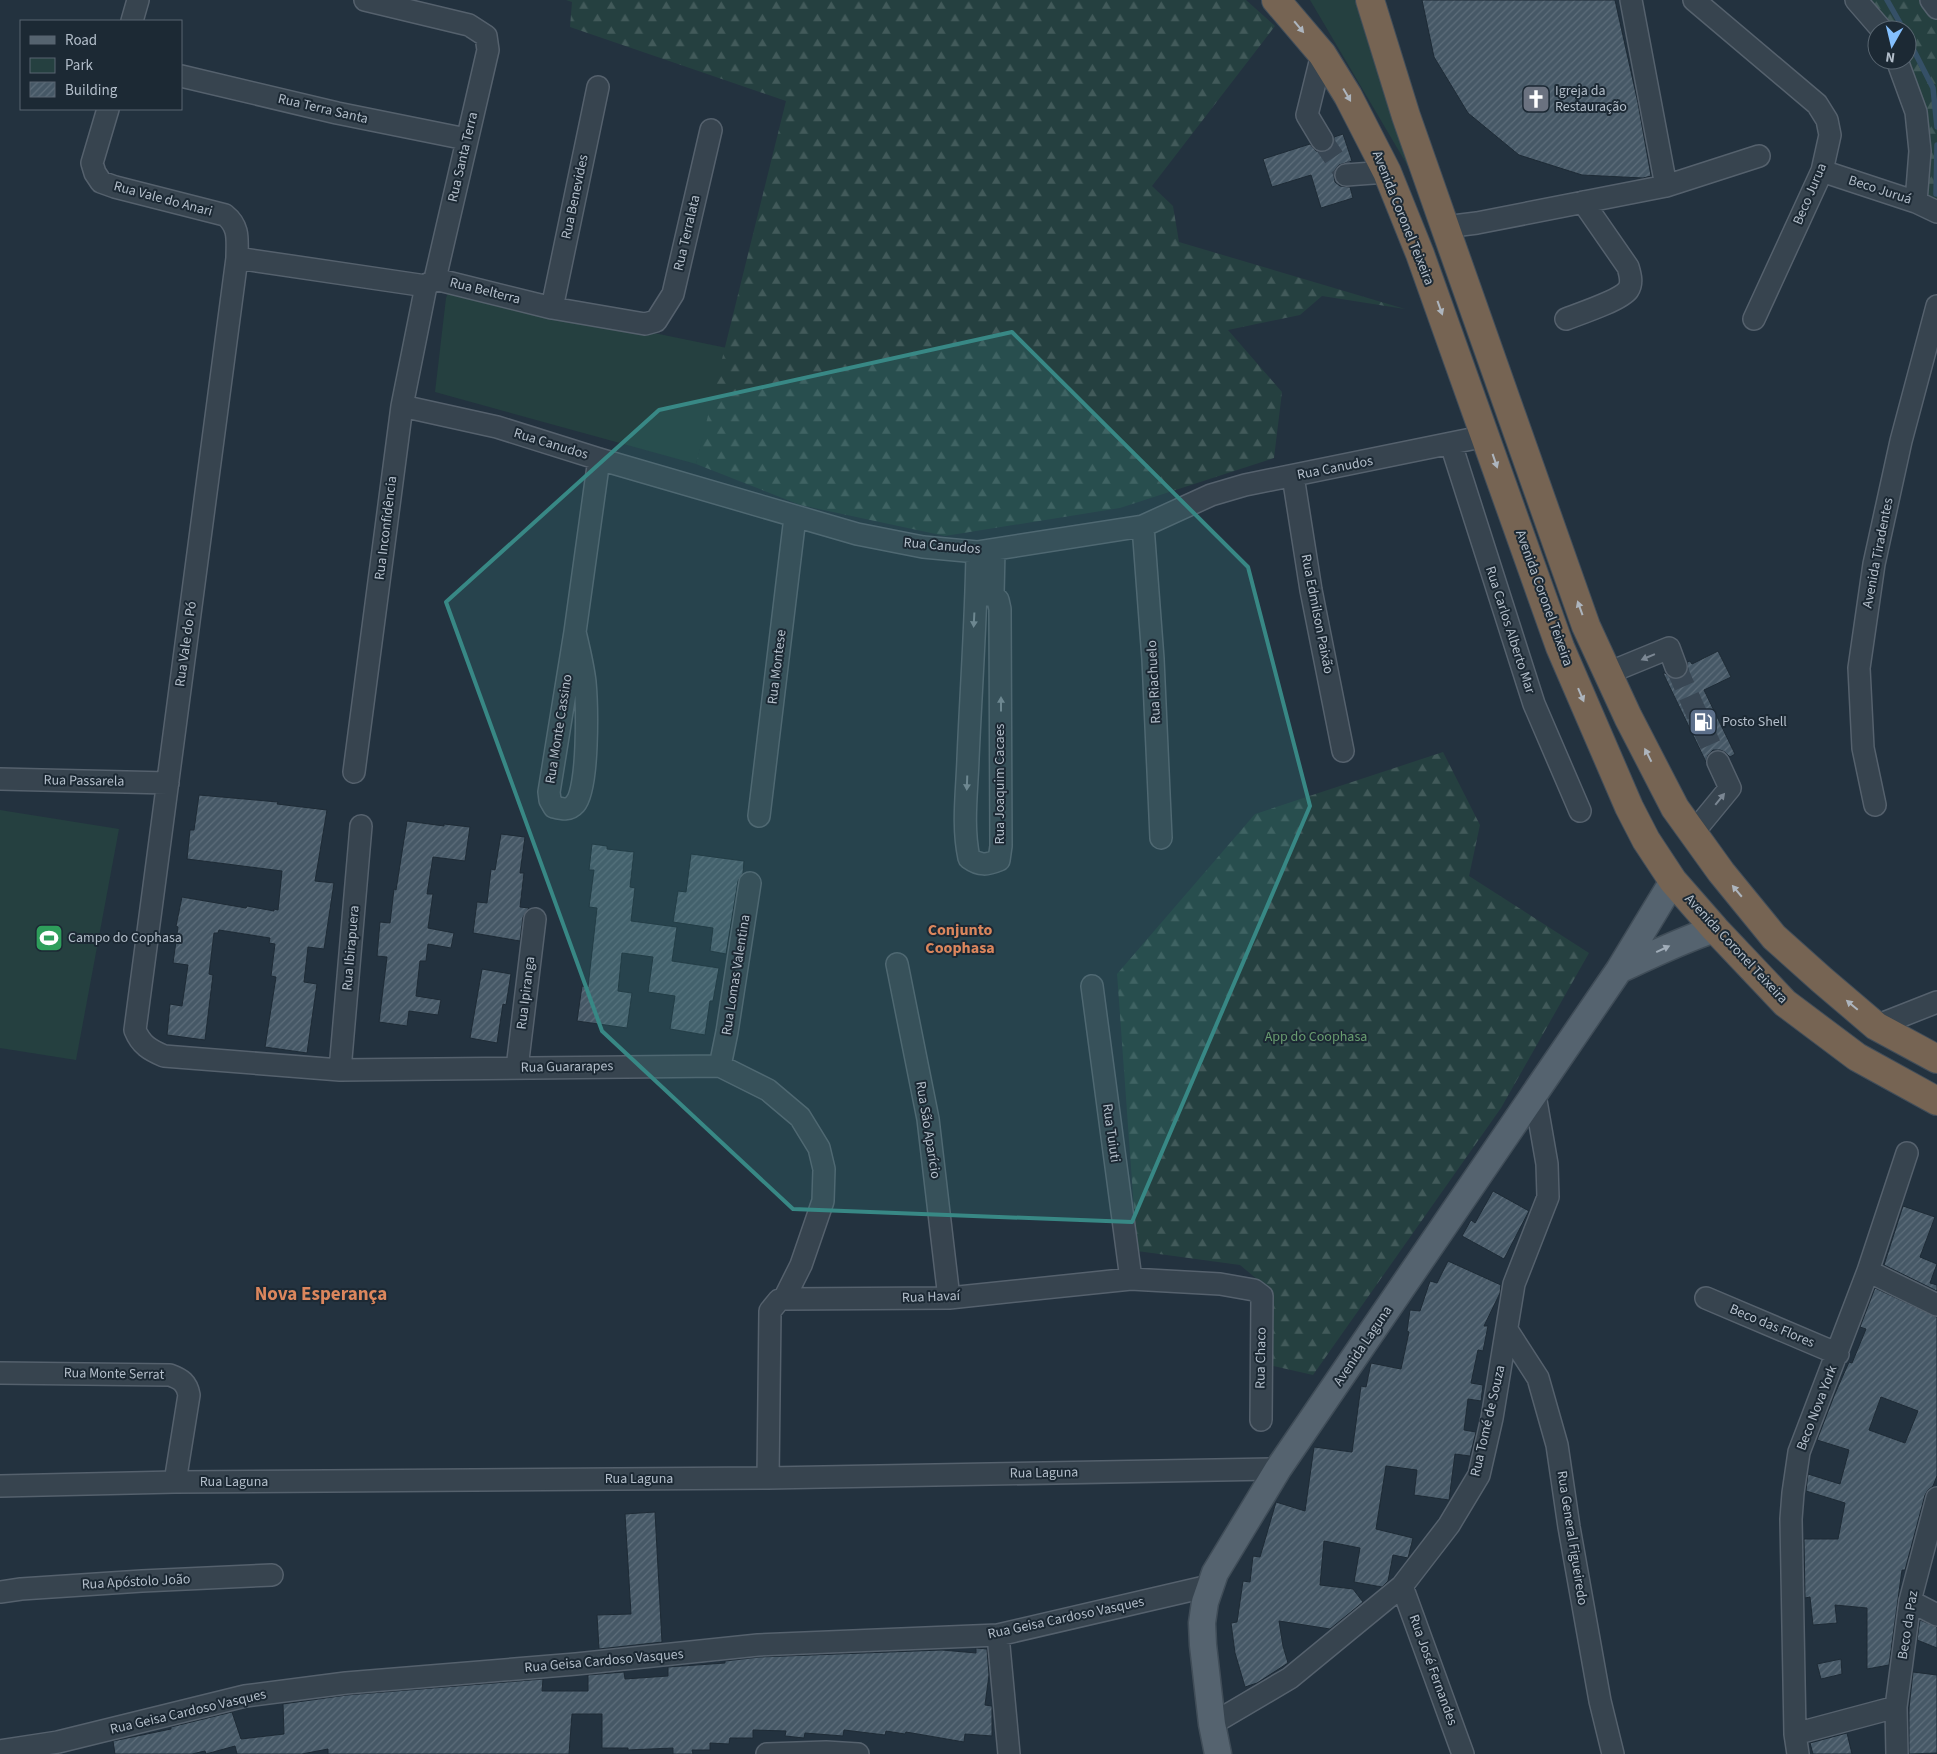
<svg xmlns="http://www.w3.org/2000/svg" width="1937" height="1754" viewBox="0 0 1937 1754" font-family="'Source Sans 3',sans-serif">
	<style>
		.green { fill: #254040 }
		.forest { fill: url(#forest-firs) }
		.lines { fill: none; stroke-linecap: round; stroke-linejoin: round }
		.stream { stroke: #355067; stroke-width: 5.5 }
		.building { fill: url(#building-hatch); stroke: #1e2b36; fill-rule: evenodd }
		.minor-tunnel { stroke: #394754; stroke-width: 21; stroke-dasharray: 21 11; stroke-linecap: butt }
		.minor-casing { stroke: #55616d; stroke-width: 24 }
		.major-casing { stroke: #404d58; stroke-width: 29 }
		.highway-casing { stroke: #424e5a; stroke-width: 30 }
		.minor { stroke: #37444f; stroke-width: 21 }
		.major { stroke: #55636f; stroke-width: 26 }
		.highway { stroke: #766453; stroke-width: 28 }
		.oneway { fill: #adb5be }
		.oneway2 { fill: #7b8793 }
		.oneway3 { fill: #a0acb8 }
		.marked { fill: #388885; fill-opacity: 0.2; stroke: #388885; stroke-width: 4; stroke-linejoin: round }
		.labels { text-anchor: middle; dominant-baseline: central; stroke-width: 4; stroke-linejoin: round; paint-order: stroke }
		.poi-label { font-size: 14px; fill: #b3beca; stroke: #1c2934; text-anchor: start }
		.street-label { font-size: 14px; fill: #b3beca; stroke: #1c2934 }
		.park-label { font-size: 14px; fill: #689c6f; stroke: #1c2934 }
		.quarter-label { font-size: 16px; font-weight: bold; fill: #db865d; stroke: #1c2934 }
		.district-label { font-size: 19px; font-weight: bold; fill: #db865d; stroke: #1c2934 }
	</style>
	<defs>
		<pattern id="forest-firs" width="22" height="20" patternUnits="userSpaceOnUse" patternTransform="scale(1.25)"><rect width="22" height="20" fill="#254040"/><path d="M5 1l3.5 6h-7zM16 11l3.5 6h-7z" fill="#425a5a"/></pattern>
		<pattern id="building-hatch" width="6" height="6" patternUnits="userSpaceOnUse" patternTransform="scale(1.25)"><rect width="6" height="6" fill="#465866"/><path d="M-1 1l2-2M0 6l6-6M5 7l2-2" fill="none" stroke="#5e6e7b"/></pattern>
	</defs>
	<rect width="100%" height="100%" fill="#23323f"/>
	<path class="green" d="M1310,0H1355L1370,49L1416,180Z
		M449,291L727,348L696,464L435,392L446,298Z
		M0,810L119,829L76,1060L0,1048Z"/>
	<path class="forest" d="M566,0H1246L1275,26L1152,186L1173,206L1179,242L1405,309L1322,296L1300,315L1228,330L1282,392L1274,458L1120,508L945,536L800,505L696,464L786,101L570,27L572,2Z
		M1869,0H1937V209L1926,192V139L1916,78L1905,60H1907V30H1888L1880,11Z
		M1443,752L1480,825L1469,876L1589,953L1501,1108L1313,1375L1269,1365L1270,1290L1240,1265L1137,1251L1117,974L1255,814Z"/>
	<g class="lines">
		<path class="stream" d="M1887,0L1904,30
			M1907,37L1933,88L1937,127
			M1936,194L1937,145"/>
	</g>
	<path class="building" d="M1422,0H1615L1638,103L1651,176L1643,178L1582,175L1519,155L1468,113L1434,57Z
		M1343,134L1352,161L1339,165L1335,170L1334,176L1335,182L1340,186L1350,187L1353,198L1321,208L1311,175L1272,187L1263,159L1310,144L1316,151L1323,152L1328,151L1333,146L1334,137Z
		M1718,651L1731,677L1704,690L1735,754L1730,757L1725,752L1720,750H1713L1708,755L1706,762L1663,673H1665L1673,679L1681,678L1685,675L1688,670L1687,662L1690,661L1692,664Z
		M199,795L278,802L277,804L327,810L315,881L334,883L324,949L308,947L304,982L317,984L307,1053L265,1047L276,977L271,976L275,944L269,943L270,938L219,930L218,933H214L209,974L213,975L205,1040L167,1035L170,1004L182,1006L188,965L173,963L178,927L176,926L182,897L246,908L247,906L274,911V909L278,910L282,871L187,859L190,830H194Z
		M407,821L444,826V824L470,827L465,861L433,857L427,894H433L428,928L454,933L451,948L428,944L426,961H420L416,996L441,1000L438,1015L409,1011L407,1026L379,1022L387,957L377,956L380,922L390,923L394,889L396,890Z
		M501,834L525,837L520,873H524L520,907L529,908L523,917L520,941L473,933L477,902L487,903L491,869L495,870Z
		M592,844L607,846V849L634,852L630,887L635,888L631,921L677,927L672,961L719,968L713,1001H710L705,1035L670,1029L675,996L648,992L653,957L622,953L618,991L632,993L627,1028L577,1021L582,986L588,987L597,908L589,907L594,870H589Z
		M691,854L744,861L743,873L738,881L726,954L710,951L713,928L673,922L678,891L686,892Z
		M482,969L511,974L506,1005L503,1004L497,1043L470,1038Z
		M1493,1191L1529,1211L1504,1259L1462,1236L1471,1220L1475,1223Z
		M1903,1206L1935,1217L1920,1257L1937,1264L1930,1283L1937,1285V1291L1884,1265Z
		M1448,1261L1501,1285L1500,1293L1484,1326H1488L1483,1351L1478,1350L1471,1383L1483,1385L1481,1401L1468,1399L1464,1430L1476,1432L1470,1456L1455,1454L1449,1500L1414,1495L1417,1470L1386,1466L1376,1529L1413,1538L1408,1558L1393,1555L1388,1581L1382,1587L1354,1582L1360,1548L1324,1541L1320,1585L1353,1589L1363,1602L1330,1629L1279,1621L1283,1646L1288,1663L1257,1683L1245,1687L1235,1653L1231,1623L1237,1622L1243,1581L1250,1582L1253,1556L1260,1557L1276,1502L1305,1511L1314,1447L1352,1452L1361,1386L1366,1387L1371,1363L1401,1369L1409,1332L1407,1331L1410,1310L1420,1311L1430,1281L1437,1283Z
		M1875,1288L1937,1317V1476L1933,1486L1928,1490L1925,1495L1905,1570H1902L1889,1665L1867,1669V1608L1835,1605L1837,1623L1813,1625L1810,1597L1805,1598L1804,1539H1838L1845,1503L1806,1491L1808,1474L1840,1484L1849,1450L1817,1440L1834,1396L1849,1362L1852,1363L1866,1329L1860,1327ZM1881,1397L1918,1411L1905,1443L1869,1430Z
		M655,1512L662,1642L599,1649L597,1615L631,1614L625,1514Z
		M1920,1620L1937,1627V1648L1917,1640Z
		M976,1648L987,1649L989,1675L985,1705L992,1706V1736L965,1734L964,1742L906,1732L905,1734L886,1731L885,1735L844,1730L843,1736L805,1733L804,1738L785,1736L786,1731L753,1730V1738H730L729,1744L710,1743V1750H692L693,1754H673V1748L628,1750V1748H602V1714H572L569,1754H328V1749L302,1754H237L235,1746L206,1754L205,1751L192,1754H115L113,1741L171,1729V1727L232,1712L241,1739L284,1734L283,1704L347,1695L543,1679L542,1691H588V1675L624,1672L625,1679L668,1676V1667L725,1663V1661L759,1657L942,1650L976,1653Z
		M1841,1659L1842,1674L1821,1679L1817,1664Z
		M1913,1672L1937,1675V1753L1909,1754V1708Z
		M1847,1733L1852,1754H1813L1810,1743Z"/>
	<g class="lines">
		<path class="minor-tunnel" d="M1322,140L1346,175
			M1676,667L1718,762"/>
		<defs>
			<path id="minor" d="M365,0L469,25L486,36L488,50L435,279
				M1694,0L1817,104L1827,120L1830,135L1822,171L1754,319
				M1856,0L1882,30
				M1931,0L1937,8
				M132,21L138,0
				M1322,54L1307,115L1322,140
				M1897,60L1916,112L1920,151L1916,202
				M181,76L337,113L466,139
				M108,109L92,163L95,173L101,182L115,187L225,215C240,227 237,240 237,258L135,1030C141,1045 150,1050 164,1056L340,1070L720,1066L768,1090L800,1117L819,1148L824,1169L823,1201L801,1265L784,1299
				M1822,171L1916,202L1937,212
				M1346,175L1387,172
				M1666,186L1759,156
				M1445,227L1477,223L1666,186L1631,0
				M237,258L426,286L435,279L552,308L645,324L656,321L673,294L711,130
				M552,308L598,87
				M1566,319C1579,314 1621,300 1628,290C1633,283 1630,274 1628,267L1583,202
				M402,406L497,427L599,459L857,534L923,547L977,552L1143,526L1211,495L1245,485L1486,436
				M1451,444L1534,704L1580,811
				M1293,476L1311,590L1343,751
				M1143,526L1153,659L1161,838
				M976,595H993L998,600L1000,609L1001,846L999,860C987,865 980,866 969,858C962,826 967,791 968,759C971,690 976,621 977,552
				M993,595L994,550
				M575,632C579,649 583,665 585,682C587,704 589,789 575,804C569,811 562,809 554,807L550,800L549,792L575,632L599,459
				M1608,673L1669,648L1676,667
				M354,772L402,406L426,286
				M0,779L168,783
				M1875,805L1863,748L1859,668L1874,564L1901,441L1937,306
				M759,816L795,517
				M1693,833L1730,788L1718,762
				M897,964L928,1119L949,1298
				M1092,986L1131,1279
				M1876,1026L1937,1002
				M720,1066L727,1032L750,883
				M517,1068L535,919
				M340,1070L361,826
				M1868,1271L1937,1305
				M1706,1298L1838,1354
				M1507,1330L1538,1378L1557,1445L1569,1527L1600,1701L1613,1754
				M0,1373L170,1375C181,1379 187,1383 189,1395L175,1482
				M768,1478L770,1311L779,1300L784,1299L949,1298L1131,1279L1220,1284L1254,1290L1262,1296L1261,1420
				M0,1486L175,1482L768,1478L1278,1469
				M1402,1586L1463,1754
				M0,1592L21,1589L142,1581L272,1575
				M1910,1601L1937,1615
				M998,1635L1009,1754
				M1212,1724L1290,1678L1402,1586L1449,1525L1479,1475L1492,1418L1514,1284L1548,1197L1547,1164L1535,1095
				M1795,1734L1896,1707
				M0,1751L58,1742L245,1696L346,1683L576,1664L758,1645L998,1635L1209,1586
				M767,1754L826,1752L858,1754
				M1798,1754L1795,1734L1791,1519L1793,1493L1799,1452L1868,1271L1907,1153
				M1897,1754L1896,1707L1910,1601L1937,1498"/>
			<path id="major" d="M1619,970C1651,955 1682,940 1715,929
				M1218,1754L1212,1724L1203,1645L1202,1623L1205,1602L1215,1573L1278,1469L1619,970L1673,881"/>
			<path id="highway" d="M1276,0L1322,54L1348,96L1387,172L1420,254L1560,647L1629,807L1646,840L1673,881L1715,929L1785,1003L1857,1057L1937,1101
				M1370,0L1406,116L1445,227L1586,626L1628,717L1675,808L1721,872L1774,937L1822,980L1876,1026L1937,1059"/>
		</defs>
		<use href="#minor" class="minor-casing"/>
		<use href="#major" class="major-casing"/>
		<use href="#highway" class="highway-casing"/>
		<use href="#minor" class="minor"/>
		<use href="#major" class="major"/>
		<use href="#highway" class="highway"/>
	</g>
	<defs><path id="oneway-solid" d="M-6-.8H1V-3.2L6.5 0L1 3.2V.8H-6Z" transform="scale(1.25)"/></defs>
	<g class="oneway">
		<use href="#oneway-solid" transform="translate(1299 27) rotate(50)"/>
		<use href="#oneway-solid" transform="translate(1347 95) rotate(60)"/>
		<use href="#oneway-solid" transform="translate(1440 308) rotate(70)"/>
		<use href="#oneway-solid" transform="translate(1495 461) rotate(71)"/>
		<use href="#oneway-solid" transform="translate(1580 608) rotate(-110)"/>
		<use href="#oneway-solid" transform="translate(1581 695) rotate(67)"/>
		<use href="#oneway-solid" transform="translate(1648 755) rotate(-117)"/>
		<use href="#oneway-solid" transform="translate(1737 891) rotate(-130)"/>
		<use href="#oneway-solid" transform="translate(1852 1005) rotate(-140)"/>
	</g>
	<g class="oneway2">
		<use href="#oneway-solid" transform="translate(974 620) rotate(93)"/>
		<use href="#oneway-solid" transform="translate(1648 657) rotate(157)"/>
		<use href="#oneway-solid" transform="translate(1001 704) rotate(-90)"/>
		<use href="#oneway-solid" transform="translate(967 783) rotate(92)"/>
		<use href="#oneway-solid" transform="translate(1720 799) rotate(-51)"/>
	</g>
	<use class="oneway3" href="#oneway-solid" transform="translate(1663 949) rotate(-25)"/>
	<path class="marked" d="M1012,332L1248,567L1310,806L1132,1222L793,1209L602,1031L446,602L659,410Z"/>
	<defs>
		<symbol id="church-square" viewBox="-11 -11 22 22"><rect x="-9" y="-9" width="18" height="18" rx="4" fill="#6b7280" stroke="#1c2934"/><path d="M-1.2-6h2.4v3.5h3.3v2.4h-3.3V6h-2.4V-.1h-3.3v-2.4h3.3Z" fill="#fff"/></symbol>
		<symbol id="fuel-square" viewBox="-11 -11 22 22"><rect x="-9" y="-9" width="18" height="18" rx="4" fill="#5c6f8a" stroke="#1c2934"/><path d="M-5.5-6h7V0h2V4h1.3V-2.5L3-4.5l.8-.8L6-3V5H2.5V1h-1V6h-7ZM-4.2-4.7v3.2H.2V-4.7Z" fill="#fff"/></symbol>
		<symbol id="stadium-square" viewBox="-11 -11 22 22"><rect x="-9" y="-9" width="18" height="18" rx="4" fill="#2e9e5b" stroke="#1c2934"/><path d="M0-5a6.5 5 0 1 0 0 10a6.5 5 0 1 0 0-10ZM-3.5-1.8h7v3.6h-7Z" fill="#fff"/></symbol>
	</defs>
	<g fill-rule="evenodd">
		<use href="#church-square" x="1520" y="83" width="32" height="32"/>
		<use href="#fuel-square" x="1687" y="706" width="32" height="32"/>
		<use href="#stadium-square" x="33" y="922" width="32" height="32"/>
	</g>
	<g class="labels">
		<g class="poi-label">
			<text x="1555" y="91">Igreja da<tspan x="1555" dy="16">Restauração</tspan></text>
			<text x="1722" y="722">Posto Shell</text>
			<text x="68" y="938">Campo do Cophasa</text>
		</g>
		<g class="street-label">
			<text transform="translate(323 109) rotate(13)">Rua Terra Santa</text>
			<text transform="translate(463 157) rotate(-77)">Rua Santa Terra</text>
			<text transform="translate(1880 190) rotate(18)">Beco Juruá</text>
			<text transform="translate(1810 194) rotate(-67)">Beco Jurua</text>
			<text transform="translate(575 197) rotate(-78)">Rua Benevides</text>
			<text transform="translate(163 199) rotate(15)">Rua Vale do Anari</text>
			<text transform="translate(1403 218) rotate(68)">Avenida Coronel Teixeira</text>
			<text transform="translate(687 233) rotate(-77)">Rua Terralata</text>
			<text transform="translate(485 291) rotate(14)">Rua Belterra</text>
			<text transform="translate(551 444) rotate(17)">Rua Canudos</text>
			<text transform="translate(1335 468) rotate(-11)">Rua Canudos</text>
			<text transform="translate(386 528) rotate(-83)">Rua Inconfidência</text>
			<text transform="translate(942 546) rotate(5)">Rua Canudos</text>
			<text transform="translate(1878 553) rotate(-79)">Avenida Tiradentes</text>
			<text transform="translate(1544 598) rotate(70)">Avenida Coronel Teixeira</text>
			<text transform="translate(1317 614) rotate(79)">Rua Edmilson Paixão</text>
			<text transform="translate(1510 630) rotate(72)">Rua Carlos Alberto Mar</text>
			<text transform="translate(186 644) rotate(-82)">Rua Vale do Pó</text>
			<text transform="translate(777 667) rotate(-83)">Rua Montese</text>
			<text transform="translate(1154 682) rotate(-93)">Rua Riachuelo</text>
			<text transform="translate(559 729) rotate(-81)">Rua Monte Cassino</text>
			<text transform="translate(84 781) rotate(1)">Rua Passarela</text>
			<text transform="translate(1000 784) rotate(-90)">Rua Joaquim Cacaes</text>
			<text transform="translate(351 948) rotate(-85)">Rua Ibirapuera</text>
			<text transform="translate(1736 949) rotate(47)">Avenida Coronel Teixeira</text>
			<text transform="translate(736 975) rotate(-81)">Rua Lomas Valentina</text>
			<text transform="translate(526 993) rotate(-83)">Rua Ipiranga</text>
			<text transform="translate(567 1067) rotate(-1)">Rua Guararapes</text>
			<text transform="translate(928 1130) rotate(81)">Rua São Aparício</text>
			<text transform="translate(1111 1133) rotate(82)">Rua Tuiuti</text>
			<text transform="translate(931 1297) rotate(-2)">Rua Havaí</text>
			<text transform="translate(1772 1326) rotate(23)">Beco das Flores</text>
			<text transform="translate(1363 1346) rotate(-56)">Avenida Laguna</text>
			<text transform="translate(1261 1358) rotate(-89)">Rua Chaco</text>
			<text transform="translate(114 1374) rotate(1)">Rua Monte Serrat</text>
			<text transform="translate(1817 1408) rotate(-69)">Beco Nova York</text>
			<text transform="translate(1488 1421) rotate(-77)">Rua Tomé de Souza</text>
			<text transform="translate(1044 1473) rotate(-1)">Rua Laguna</text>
			<text x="639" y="1479">Rua Laguna</text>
			<text x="234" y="1482">Rua Laguna</text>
			<text transform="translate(1572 1538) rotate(81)">Rua General Figueiredo</text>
			<text transform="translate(136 1582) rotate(-3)">Rua Apóstolo João</text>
			<text transform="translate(1066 1618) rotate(-12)">Rua Geisa Cardoso Vasques</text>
			<text transform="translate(1908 1625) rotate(-81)">Beco da Paz</text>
			<text transform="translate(604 1661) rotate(-5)">Rua Geisa Cardoso Vasques</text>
			<text transform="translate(1433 1670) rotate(70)">Rua José Fernandes</text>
			<text transform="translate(188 1712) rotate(-13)">Rua Geisa Cardoso Vasques</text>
		</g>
		<g class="park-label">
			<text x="1316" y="1037">App do Coophasa</text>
		</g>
		<g class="quarter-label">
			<text x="960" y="930">Conjunto<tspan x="960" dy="18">Coophasa</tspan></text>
		</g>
		<g class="district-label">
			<text x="321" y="1294">Nova Esperança</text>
		</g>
	</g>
	<rect x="20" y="20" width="162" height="90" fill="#1c2934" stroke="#586570"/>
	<rect x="30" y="36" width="25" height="8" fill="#55636f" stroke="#586570"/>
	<text x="65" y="45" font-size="15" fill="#b3beca">Road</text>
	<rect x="30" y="58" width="25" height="15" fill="#254040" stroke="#586570"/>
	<text x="65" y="70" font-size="15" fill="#b3beca">Park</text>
	<rect x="30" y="82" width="25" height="15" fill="url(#building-hatch)" stroke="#586570"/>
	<text x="65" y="95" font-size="15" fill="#b3beca">Building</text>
	<g transform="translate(1892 45) rotate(188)"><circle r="24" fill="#1c2934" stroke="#586570"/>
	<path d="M0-4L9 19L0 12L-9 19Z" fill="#84c0fe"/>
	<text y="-8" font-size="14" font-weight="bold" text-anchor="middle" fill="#b3beca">N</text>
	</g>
</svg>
